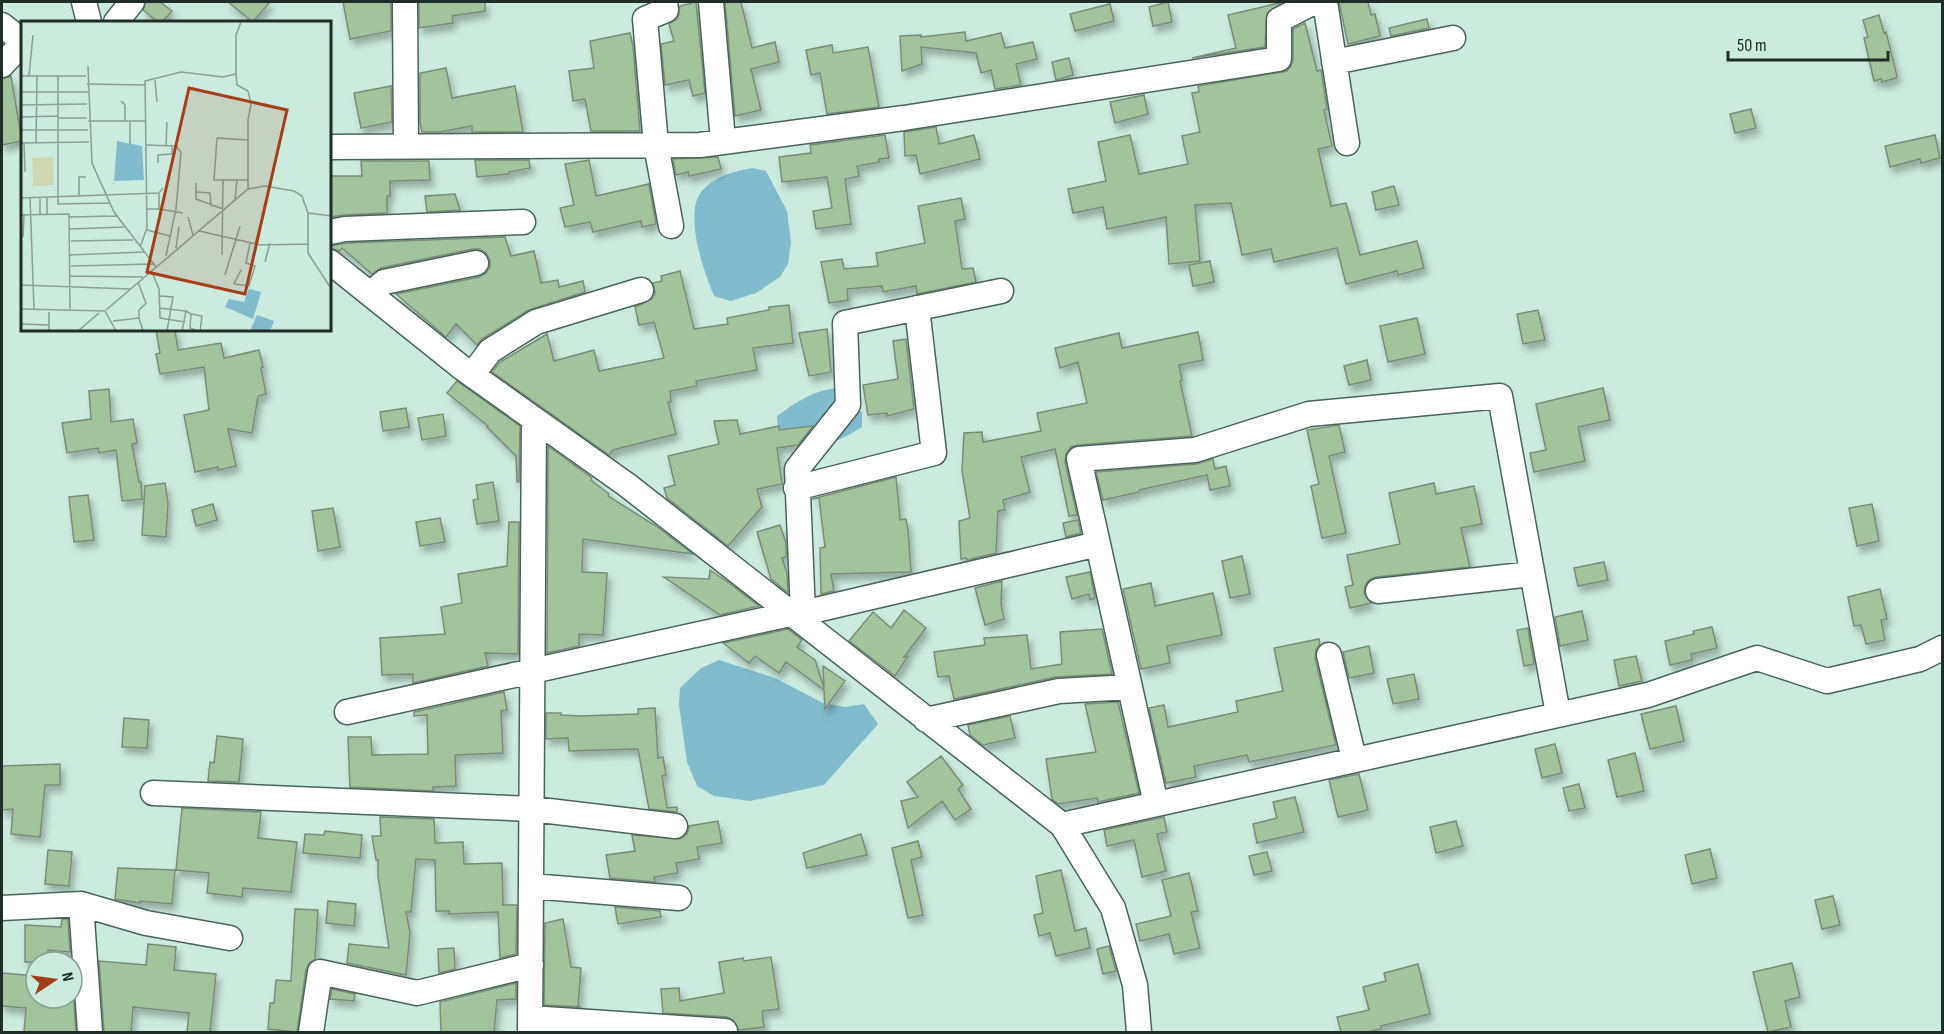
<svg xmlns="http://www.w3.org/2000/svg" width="1944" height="1034" viewBox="0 0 1944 1034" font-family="'Sofia Sans Condensed',sans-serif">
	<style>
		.water { fill: #81bbce }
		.building { fill: #a1c49d; stroke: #7a8c78; stroke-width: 1.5; filter: url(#shadow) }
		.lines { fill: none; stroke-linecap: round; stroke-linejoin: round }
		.street-casing { stroke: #49655a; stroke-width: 27 }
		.street { stroke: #fff; stroke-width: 24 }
		.inset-road { fill: none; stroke: #879f95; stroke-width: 1.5 }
		.view { fill: #a53e18; fill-opacity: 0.15; stroke: #a53e18; stroke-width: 3 }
		.inset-edge { fill: none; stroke: #202c28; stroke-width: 3 }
	</style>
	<defs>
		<filter id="shadow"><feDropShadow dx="3.5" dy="6" stdDeviation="3" flood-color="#0004"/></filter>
	</defs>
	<rect width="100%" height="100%" fill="#cbebde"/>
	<path class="water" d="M753,168L766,171L787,211L791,242L788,264L780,277L756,293L731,301L714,296C704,272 683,213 702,191C715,176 734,171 753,168Z
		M847,387L848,405L862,412V427C827,449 815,449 778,432L777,416C802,398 816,389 847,387Z
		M719,660L775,678L823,703L845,707L864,704L878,724L824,785L750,801L714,796L697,786L687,762L679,705L680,688L701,668Z"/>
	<path class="building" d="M146,2H160L172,11L162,22H158L143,10Z
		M228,2H270L253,22Z
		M343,2H391V31L350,39Z
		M419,2H485V11L452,16L453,23L419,28Z
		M696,2L705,93L693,96L689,80L665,85L661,44L674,41L669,24L678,18L680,6Z
		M725,2H741L752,48L775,42L779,62L751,69L761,110L735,116Z
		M1168,2L1172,22L1153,26L1149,7Z
		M1283,2L1267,13L1265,47L1192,58L1236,48L1228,15Z
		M1339,2H1368L1371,15L1375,14L1380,36L1348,44Z
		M1110,4L1114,21L1075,31L1070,14Z
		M1879,15L1884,33L1886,32L1897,76L1896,78L1882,82L1881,79L1874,81L1864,38L1868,37L1863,20Z
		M1427,19L1429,28L1391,36L1389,28Z
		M1305,23L1317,71L1321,70L1327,109L1324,110L1332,146L1318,149L1331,206L1346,203L1360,255L1417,241L1424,268L1398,275L1397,271L1346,284L1337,248L1274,262L1271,249L1242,255L1231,203L1195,205L1200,261L1169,264L1166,217L1107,229L1103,207L1073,213L1068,189L1106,181L1098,142L1130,135L1139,174L1188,164L1182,136L1200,132L1192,93L1199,92L1198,86L1287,71L1291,66L1293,60V29Z
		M965,32L966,41L1001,33L1005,48L1033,42L1037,59L1016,64L1021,85L995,89L991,70L981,73L976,53L921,47L922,64L902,71L900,36L921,35V37Z
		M630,33L633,46L640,131H591L585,99L573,101L569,71L594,68L590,41Z
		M832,45L833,53L868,47L879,107L827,114L820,73L811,75L806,50Z
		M1069,58L1073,75L1056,80L1052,62Z
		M446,68L452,98L515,86L523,132H472V126L440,132H422L420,122V73Z
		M11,76L22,141L2,145V79Z
		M391,86L392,122L361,128L354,93Z
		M1144,95L1148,114L1115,123L1110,102Z
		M1751,109L1756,128L1735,133L1730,114Z
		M936,127L939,144L974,135L980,159L920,174L916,155L905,156L904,132Z
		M885,135L889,158L879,159V162L857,166L859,176L845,179L851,224L816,229L813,211L832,208L827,177L782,182L779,157L811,153L810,145Z
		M1935,135L1940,158L1921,163L1920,159L1890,167L1885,146Z
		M718,157L721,169L689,176L688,172L676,175L673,159Z
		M475,160H529L530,168L509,172V174L477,177Z
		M589,160L596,196L649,184L656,224L642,227L641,221L593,232L590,222L565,227L560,208L574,205L565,164Z
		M361,161H429L430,180L390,181V196H387V213L344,215L330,217V176H362Z
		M1394,186L1399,205L1376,210L1372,192Z
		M455,194L460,210L427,212L425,196Z
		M961,198L965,219L955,221L962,269L973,268L976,282L917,294L916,286L883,292L882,286L847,289L848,300L829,303L821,262L842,259L844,269L878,266L876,253L925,243L918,206Z
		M505,237L511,256L534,251L541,283L558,280L559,287L583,281L585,292L529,310L482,339L477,345L456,324L446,337L396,294L479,277L486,273L490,267V260L486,253L480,249H473L381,268L372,274L342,248L340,251L330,248V246L347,243Z
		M1210,261L1214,282L1193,286L1189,265Z
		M680,271L694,329L728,324L727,318L769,310V307L789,305L793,343L753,348L757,370L696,381L697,386L670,391L671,402H668L676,434L613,450L609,455L492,372L500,362L547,334L554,361L594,350L599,371L664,358L654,322L639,325L635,307L652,299L655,293L653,283L662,281L661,276Z
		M1538,310L1545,340L1523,344L1517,314Z
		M1417,318L1425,354L1388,362L1380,326Z
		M827,329L831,372L809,376L799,333Z
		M156,330H175L178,350L221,343L224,358L259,350L263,367L261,368L266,394L258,396L252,433L228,429L236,466L218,470V467L195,472L184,415L209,410L204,367L160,374L156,354L160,353Z
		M1198,332L1203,360L1179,365L1182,380L1180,381L1192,436L1078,445L1071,447L1066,454L1065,462L1077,515L1069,516L1055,449L1021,457L1030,492L1003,500L1005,510L998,511L996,553L967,560L966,558L961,559L959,521L970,518L962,471L964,433L982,432L983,442L1041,431L1037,413L1087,403L1078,362L1060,368L1055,348L1119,333L1122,348Z
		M906,339L914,409L887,416V413L868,415L863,385L898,379L893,341Z
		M1367,360L1371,380L1349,385L1344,366Z
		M457,381L520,426L519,482H517L516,456L487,427L488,426L447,393Z
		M1603,388L1610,420L1578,427L1585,461L1534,472L1530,453L1546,450L1536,404Z
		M109,389L111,422L133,419L137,443L132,444L139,482H141L142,499L122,501L116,450L99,453L98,448L67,453L62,423L91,419L89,391Z
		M406,408L409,427L383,431L380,412Z
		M443,414L446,436L422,440L418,418Z
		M737,420L740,434L779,426V430L813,426L798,445L777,448L782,484L757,489L762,507L728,546L667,498L664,488L675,485L668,456L719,444L714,421Z
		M1339,425L1345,452L1329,456L1346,533L1322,538L1311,486L1319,484L1307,430Z
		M548,446L592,478L591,480L609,494L608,496L656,526L693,554L583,539L582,572L607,573L603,635L579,634V646L547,653Z
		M1213,459L1215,469L1226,466L1230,486L1210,490L1207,475L1139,490V492L1103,500L1096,472L1196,464Z
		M896,477L900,520L906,519L908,530L911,572L831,574L834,591L821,594L820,548L825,547L819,498L812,499Z
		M493,482L499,521L477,524L473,500L478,499L476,485Z
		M165,483L168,503L166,537L142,535L145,486Z
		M1434,483L1436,494L1474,486L1482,524L1461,528L1470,567L1376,577L1369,580L1365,586L1364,593L1371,603L1350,608L1345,587L1353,585L1347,555L1400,544L1389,493Z
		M88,495L94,540L74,542L69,497Z
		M213,504L217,520L196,526L192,510Z
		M1872,504L1879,541L1857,546L1849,508Z
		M333,508L340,547L318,551L312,511Z
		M440,518L445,542L420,546L416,522Z
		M1078,520L1081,533L1066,537L1063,523Z
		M509,522H519L518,654L485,653L488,666L413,683V674L382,675L380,638L445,634L441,607L462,603L458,574L507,566Z
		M780,525L786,543V557L782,558L787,573L788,593L771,579L757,532Z
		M1242,556L1250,594L1230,598L1222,561Z
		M1604,562L1608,580L1578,586L1574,568Z
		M710,570L725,580L759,606L720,615L664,577L709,579Z
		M1090,572L1095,598L1090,600L1089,594L1072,599L1066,577Z
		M1002,581L1001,604L1004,619L985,625L975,588Z
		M1151,583L1155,606L1213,593L1222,635L1167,646L1170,663L1141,669L1123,589Z
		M1880,589L1887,619L1881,620L1885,640L1866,644L1861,625L1854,626L1848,597Z
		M904,610L926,628L904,657L908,656L895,676L849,641L873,612L891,628Z
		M1582,611L1588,640L1560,646L1555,617Z
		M1712,627L1717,648L1691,654L1692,660L1670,665L1665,641L1694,634L1693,631Z
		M1528,628L1534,664L1524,666L1517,630Z
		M788,629L802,640L797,647L815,660L824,688L823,666L845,681L825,709L824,690L786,662L779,673L755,656L749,663L723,643Z
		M1102,629L1112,674L1056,677L954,699L949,676L938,677L934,652L985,645L984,638L1027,635L1031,669L1062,664L1060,632Z
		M1319,639L1320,644L1316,650L1315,658L1336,745L1249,762L1247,755L1194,766L1196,777L1166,783L1149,708L1164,705L1168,727L1238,712L1236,701L1283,691L1274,648Z
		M1369,646L1374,673L1349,678L1343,652Z
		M1636,656L1642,681L1619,686L1614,660Z
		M1414,674L1419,699L1393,704L1387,679Z
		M504,692L507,710L501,711L503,753L455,755L456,786L433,787V791L350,787L348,737H371L372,755L428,754L427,715L414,716V712Z
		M1118,702L1139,793L1098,802L1097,798L1058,804L1052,799L1046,759L1096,752L1085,704Z
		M1676,706L1684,741L1650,749L1641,714Z
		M655,708L658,758L663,757L666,775L662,776L667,808L677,807V812L649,809L638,749L569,751L568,738L546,739V713H561V715L581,716L638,714V709Z
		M1010,716L1015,738L983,745L970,735L968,725Z
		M124,718L149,720L147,748L122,747Z
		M217,736L243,739L239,782L208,781L210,762L214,763Z
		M1555,744L1562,773L1542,778L1535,749Z
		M1635,753L1644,791L1617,797L1608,760Z
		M941,756L963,785L958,789L971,809L955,820L942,801L908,828L901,801L918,797L907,782Z
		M60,764V785H45L40,837L11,834L13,809L2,810V766Z
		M1359,774L1368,810L1338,817L1329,780Z
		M1579,784L1585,808L1569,811L1563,788Z
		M1295,797L1304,832L1257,843L1253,824L1277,818L1273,802Z
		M182,808L261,812L258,838L297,842L291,892L243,888L242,897L207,893L209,873L176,870Z
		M380,817L434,819L435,843L463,842L464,864L502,863L503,905H517L516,954L500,958L498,912L449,914V911H436L435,860L416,859L411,912H406L410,932L406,975L347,963L349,944L389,948L378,876V860H376L372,836H381Z
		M1164,817L1167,832L1157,834L1166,871L1142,877L1134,840L1107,846L1104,830Z
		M718,821L722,843L697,847L699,859L676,863L678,873L654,877L655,882L610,878L606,855L635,851L632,835L680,839L687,834L689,826Z
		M1456,821L1463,846L1436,853L1430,827Z
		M325,831L362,835L360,858L303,853L305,834L324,835Z
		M861,834L867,855L807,868L803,853Z
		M918,841L922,857L911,860L923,915L908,918L892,848Z
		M1710,849L1717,878L1692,884L1685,855Z
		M48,850L72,852L69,886L45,884Z
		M1267,852L1272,871L1254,875L1249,856Z
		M118,868L175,870L172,904L140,901V903L115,899Z
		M1061,870L1075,931L1086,928L1090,948L1056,956L1050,933L1039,936L1034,915L1043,913L1036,876Z
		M1189,873L1198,911L1191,912L1200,948L1174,954L1169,934L1140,941L1136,924L1171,916L1162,880Z
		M1833,896L1840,925L1822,929L1815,900Z
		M328,901L356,904L354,926L326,923Z
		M615,907L660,911L661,917L618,924Z
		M295,909L318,910L315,959L309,963L306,970L297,1032L268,1029L270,1003H274L276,980L291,981Z
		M62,919H68L70,952L48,950L47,962H25V925L61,927Z
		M563,919L571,967L581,968L578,1007H581L544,1005L545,923Z
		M148,944L176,947L174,970L216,974L210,1032H187L189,1013L133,1007L131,1032H104L99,961L146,965Z
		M1109,946L1116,971L1103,974L1097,949Z
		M454,948L455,969L439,973L438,949Z
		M771,957L779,1009L762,1011L764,1027L739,1030L733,1020L727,1017L663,1013L661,989L679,988L680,1001L724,993L719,962L743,958L744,961Z
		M1792,963L1800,997L1785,1001L1791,1027L1768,1032L1753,972Z
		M1418,964L1430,1014L1381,1026V1029L1366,1032H1341L1337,1017L1369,1010L1363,987L1386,981L1384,973Z
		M2,973L36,976V998H72L73,987L76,1032H24L26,1008L2,1006Z
		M516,983V999L497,1000L494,1032H441L440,1002Z
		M332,989L355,994L354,1001L330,999Z"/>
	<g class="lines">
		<defs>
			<path id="street" d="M84,2L89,22
				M405,2L406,145
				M665,2L666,10L645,19L656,145L671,226
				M711,2L723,141
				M1325,2L1347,143
				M116,22L132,2
				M2,25L22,41
				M1334,62L1453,38
				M2,65L22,44
				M330,147L700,145L904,118L1279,59V20L1314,2
				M330,232L345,229L523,222
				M330,262L461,367L627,485L1062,825L1113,908L1135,985L1139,1032
				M370,294L384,282L476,263
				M472,375L490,351L536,322L641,290
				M796,488L934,453L917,308
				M1378,591L1523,575
				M803,613L797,469L848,405L845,323L1001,291
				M1329,655L1354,759
				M347,712L790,614L803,613L1098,544
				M926,720L1059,691L1130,687
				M153,793L532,809L675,826
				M1156,804L1079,459L1195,450L1309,414L1500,396L1558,714
				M1062,825L1648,695L1757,658L1827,681L1920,659L1942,648
				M531,886L679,898
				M2,908L81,904
				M530,1018L725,1031
				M90,1032L81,904L146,923L230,938
				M311,1032L320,972L417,993L531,965
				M530,1032L534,419"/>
		</defs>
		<use href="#street" class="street-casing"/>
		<use href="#street" class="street"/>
	</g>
	<g transform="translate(21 21)">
		<rect width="310" height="310" fill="#cbebde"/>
		<path d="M32,136L33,164L12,165L11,137Z" fill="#d0d8b1"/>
		<path d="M96,120L121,125L123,159L93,160ZM228,268L240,271L232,298L204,286L208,278L223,281ZM236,294L253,300L249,310H229Z" fill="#81bbce"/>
		<path class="inset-road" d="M67,45L71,142L93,191L135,246M215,53L216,64L227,70L230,83L227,99V168M0,55H65M8,55L12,14M37,55V183L89,182M134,59L136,81M66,63L124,64M0,71H67M100,80L104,84V100M0,84L66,83M0,96L37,95M37,97H66M67,100H124M0,109H67M0,122L68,121M3,122L4,151M15,122L16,55M109,123V100M124,124L155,125L160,131L155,188L145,235M145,125L146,101M137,142V134L151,133V125M227,159H193L196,117L227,119M175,162V178L202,188M175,171L189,172L190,186M58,174V156H65M9,176L13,288M19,176V194M0,177L138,172L142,167M214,179L216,159M126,188H138V172M138,188L162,192M287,192V232L311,269M0,194L48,193L49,288M26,194V176M48,196L96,195M167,196L172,214M49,208L103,206M126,209L149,215M178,210L240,224L287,223M2,216L3,194M50,220L112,219M234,223L239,205M119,226L126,207L124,60L160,51L202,56L215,53V14L220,1M155,227L158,206M49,234L123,231M201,234L202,159M244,241L249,222M50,245L133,243M130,249L138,268L139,297L164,301M220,249L213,263L228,265L234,245L225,242L229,222M204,254L219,205M49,255L122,256M117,261L125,282L118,289V297M0,264L109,268M138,275L152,276L146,310M138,287L165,290L170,293L169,307L178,310M0,288L84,290L95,310M85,289L227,168L244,165L273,170L281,175L287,192L311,195M170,293L181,295L179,310M92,300L118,297L122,310M0,303L28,304M28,310V291M57,310L78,292M161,310L165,290"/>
		<path class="view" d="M168,67L266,89L224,273L126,251Z"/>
		<rect width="310" height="310" class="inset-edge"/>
	</g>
	<rect width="1944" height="1034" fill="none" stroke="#202c28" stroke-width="6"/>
	<g transform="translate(54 980) rotate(77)"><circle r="28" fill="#cbebde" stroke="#879f95" stroke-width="1.5"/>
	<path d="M0-4.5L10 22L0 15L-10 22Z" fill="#a53e18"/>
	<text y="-9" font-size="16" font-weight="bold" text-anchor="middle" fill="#202c28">N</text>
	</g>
	<path d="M1728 51v9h160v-9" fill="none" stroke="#202c28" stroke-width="3"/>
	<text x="1737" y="51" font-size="18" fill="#202c28" stroke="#cbebde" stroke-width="4.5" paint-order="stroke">50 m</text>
</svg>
